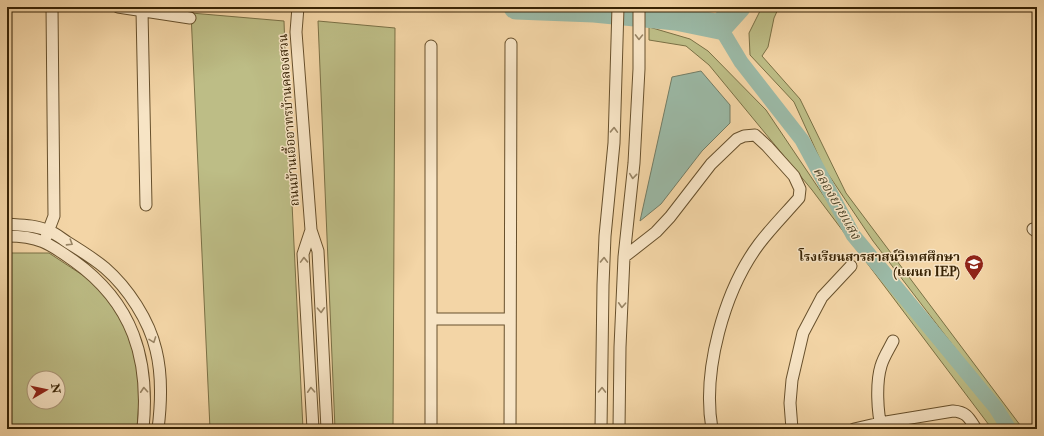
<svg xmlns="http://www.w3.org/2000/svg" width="1044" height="436" viewBox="0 0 1044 436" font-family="'IM FELL Double Pica','Noto Serif Thai',serif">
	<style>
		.green { fill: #bdbd86; stroke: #7a7045; fill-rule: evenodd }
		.water { fill: #9bb9a6; stroke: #737d65 }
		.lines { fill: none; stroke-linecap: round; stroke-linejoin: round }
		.canal { stroke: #9bb9a6; stroke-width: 15 }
		.river { stroke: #9bb9a6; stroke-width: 25 }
		.street-casing { stroke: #67502c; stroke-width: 13 }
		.street { stroke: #f7e4c5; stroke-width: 11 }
		.oneway { stroke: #988464 }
		.labels { text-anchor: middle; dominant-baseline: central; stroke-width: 3; stroke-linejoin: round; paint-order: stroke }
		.street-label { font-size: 13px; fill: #382304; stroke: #f7e4c5 }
		.poi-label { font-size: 13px; font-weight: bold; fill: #382304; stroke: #f7e4c5; text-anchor: end }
		.water-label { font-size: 14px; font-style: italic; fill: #51482c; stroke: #f7e4c5 }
	</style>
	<rect width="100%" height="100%" fill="#f3d5a6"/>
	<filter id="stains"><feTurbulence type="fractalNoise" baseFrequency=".005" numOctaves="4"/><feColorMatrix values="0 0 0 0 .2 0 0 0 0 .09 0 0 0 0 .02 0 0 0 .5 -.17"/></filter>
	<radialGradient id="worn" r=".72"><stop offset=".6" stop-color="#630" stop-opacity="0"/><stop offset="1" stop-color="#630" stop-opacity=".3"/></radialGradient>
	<path class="green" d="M762,7H779L774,18L768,47L762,56L800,99L846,193L1023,429H1012L994,399L873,241L824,168L794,102L750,55L749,33Z
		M191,13L284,21L286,80L303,429H210Z
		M318,21L395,28L393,429H335Z
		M649,27L690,39L708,51L766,110L838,217L1000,420L1005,429H992L812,190L709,65L686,46L649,40Z
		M7,253H49L93,282L112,301L134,346L140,387L137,429H7ZM34,378H58V402H34Z"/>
	<path class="water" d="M701,71L730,105V123L702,151L661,204L640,221L672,77Z"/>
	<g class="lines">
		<path class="canal" d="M720,27L741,62L802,140L853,235L996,408L1009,429"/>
		<path class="river" d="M516,7L594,10L676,18L720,27L738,7"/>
		<defs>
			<path id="street" d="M118,7L190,18
				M298,7L296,32L311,230L318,251L327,429
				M142,11L146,205
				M431,46V429
				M7,224C21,225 36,225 49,231C55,233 61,238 67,242C80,250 93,258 105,268C128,288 149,320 156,350C162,374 161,405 158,429
				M1033,229L1037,232
				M311,230L303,254L313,429
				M7,236C38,236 49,243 74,261C133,303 150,359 143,429
				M46,237L54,216L52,7
				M624,257L656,232L670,217L711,164L737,139L744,136L755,135L767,146L794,176L800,189L799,198C786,213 771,228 759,244C724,291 702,371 712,429
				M431,319H510
				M510,429L511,44
				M601,429L603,285L605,236L614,143L618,7
				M619,429L620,347L624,257L634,163L639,69V7
				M792,429L790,403L792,380L803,333L822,297L851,266
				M854,429L880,423L953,411C967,412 969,418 976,429
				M882,429C877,413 876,382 881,366C883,358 889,349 893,341"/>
		</defs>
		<use href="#street" class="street-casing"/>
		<use href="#street" class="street"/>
	</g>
	<defs><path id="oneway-chevron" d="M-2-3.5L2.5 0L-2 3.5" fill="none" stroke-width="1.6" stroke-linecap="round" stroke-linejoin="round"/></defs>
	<g class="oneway">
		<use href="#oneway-chevron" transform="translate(639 37) rotate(91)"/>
		<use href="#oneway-chevron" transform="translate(614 130) rotate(-88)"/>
		<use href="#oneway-chevron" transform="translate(633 176) rotate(96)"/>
		<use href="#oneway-chevron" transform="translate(70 243) rotate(32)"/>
		<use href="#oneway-chevron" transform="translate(304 260) rotate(-92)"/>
		<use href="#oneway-chevron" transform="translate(604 260) rotate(-88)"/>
		<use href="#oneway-chevron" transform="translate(622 305) rotate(93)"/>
		<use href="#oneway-chevron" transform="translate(321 310) rotate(87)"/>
		<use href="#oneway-chevron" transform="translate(153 340) rotate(70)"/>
		<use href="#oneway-chevron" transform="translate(144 390) rotate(-94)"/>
		<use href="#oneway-chevron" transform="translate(311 390) rotate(-93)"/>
		<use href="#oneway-chevron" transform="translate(602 390) rotate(-89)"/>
	</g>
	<defs>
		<symbol id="school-pin" viewBox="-11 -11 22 30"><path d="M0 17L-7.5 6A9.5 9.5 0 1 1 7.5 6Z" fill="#8f2418" stroke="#f7e4c5"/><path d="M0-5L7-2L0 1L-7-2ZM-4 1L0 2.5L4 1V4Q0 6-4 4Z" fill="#fff"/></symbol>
	</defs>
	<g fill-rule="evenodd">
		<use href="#school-pin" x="963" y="253" width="22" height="30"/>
	</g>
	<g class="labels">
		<g class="street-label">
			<text transform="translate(289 120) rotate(-94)">ถนนบ้านเอื้ออาทรบ้านคลองสวน</text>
		</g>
		<g class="poi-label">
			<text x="960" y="257">โรงเรียนสารสาสน์วิเทศศึกษา<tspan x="960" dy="15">(แผนก IEP)</tspan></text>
		</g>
		<g class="water-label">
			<text transform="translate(837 203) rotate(60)">คลองยายแสง</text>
		</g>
	</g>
	<rect width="1044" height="436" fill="none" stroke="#f3d5a6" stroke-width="24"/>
	<rect x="8" y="8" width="1028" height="420" fill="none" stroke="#382304" stroke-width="2"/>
	<rect x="12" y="12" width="1020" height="412" fill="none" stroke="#382304"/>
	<g transform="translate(46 390) rotate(81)"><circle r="19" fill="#f7e4c5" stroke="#ab9778"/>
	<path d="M0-3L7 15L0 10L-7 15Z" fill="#8f2418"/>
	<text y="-6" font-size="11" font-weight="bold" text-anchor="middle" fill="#382304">N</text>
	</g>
	<rect width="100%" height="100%" filter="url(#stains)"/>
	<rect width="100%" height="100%" fill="url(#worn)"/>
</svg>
